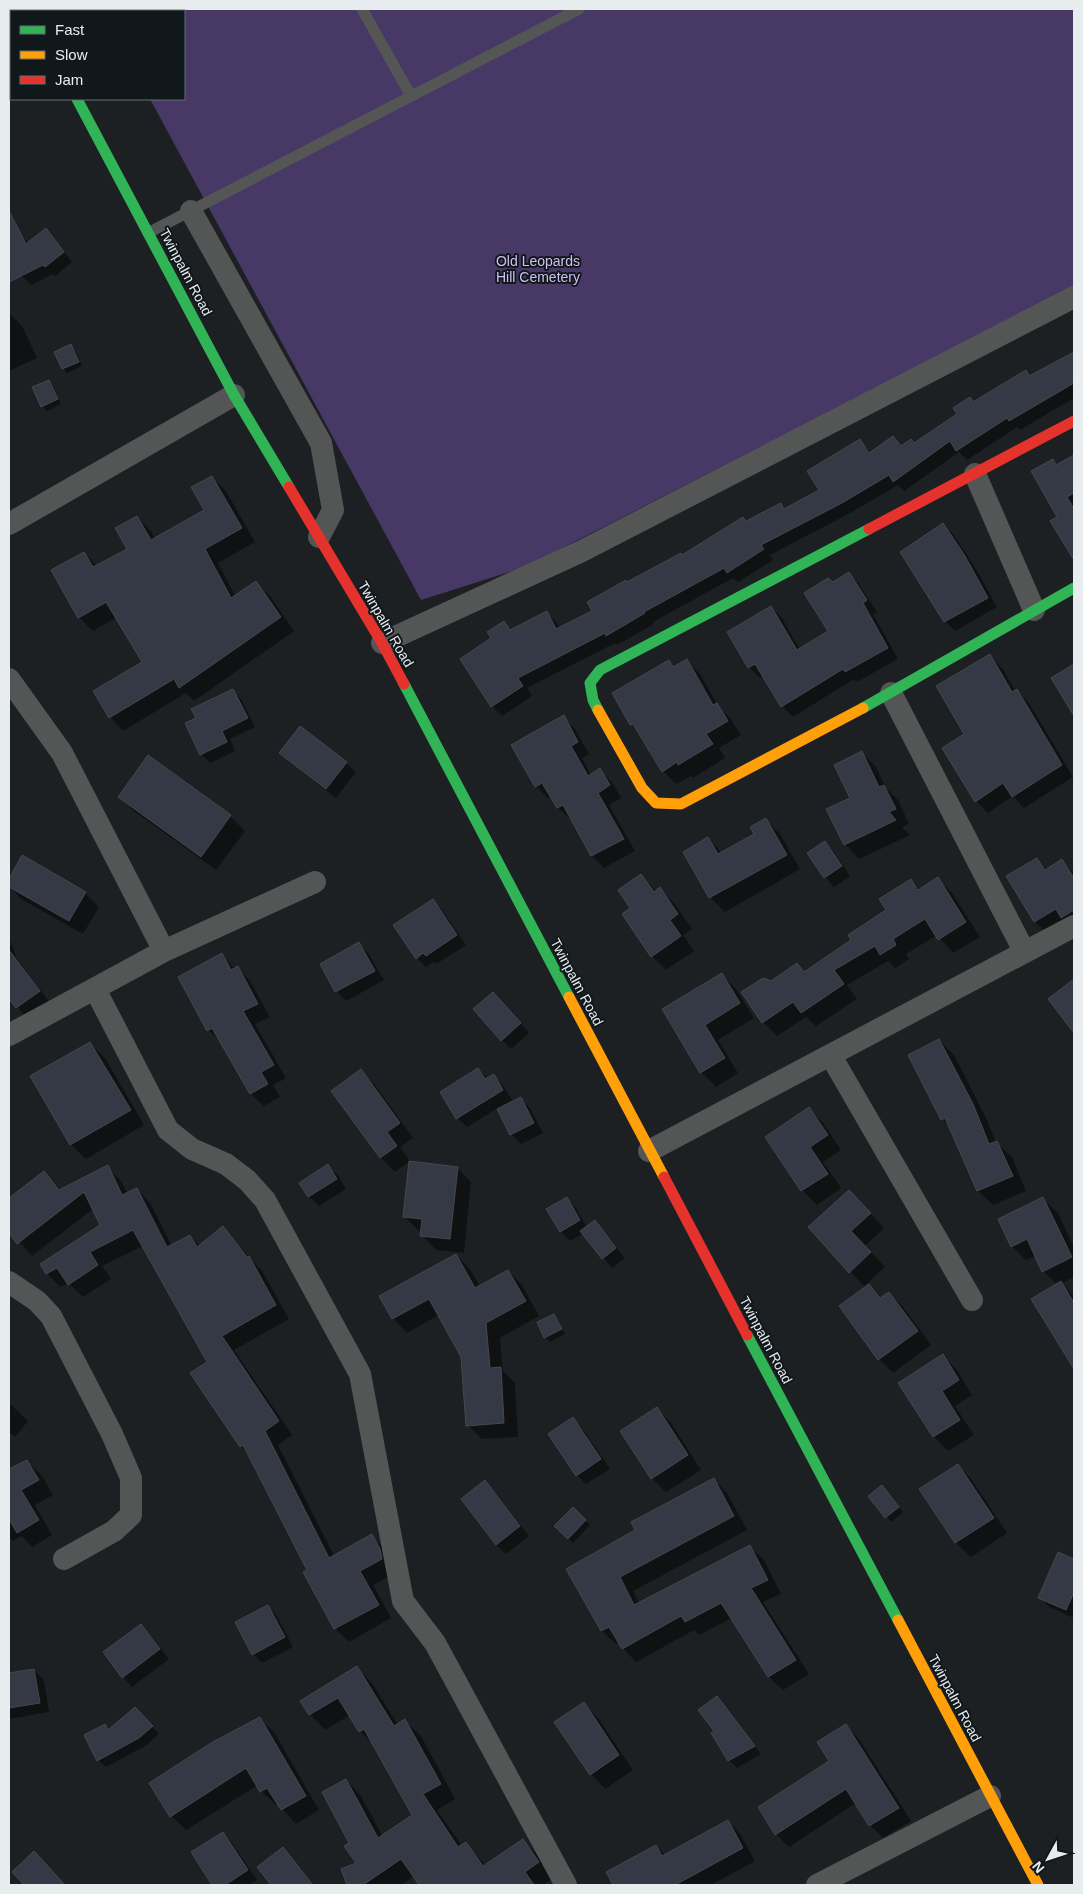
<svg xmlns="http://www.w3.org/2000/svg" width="1083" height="1894" viewBox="0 0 1083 1894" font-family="Helvetica,sans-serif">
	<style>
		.green { fill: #483866 }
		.shadow { fill: #0007; fill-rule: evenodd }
		.building { fill: #353945; stroke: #46484a }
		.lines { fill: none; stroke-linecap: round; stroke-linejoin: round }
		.lane { stroke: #545656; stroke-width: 11 }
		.street { stroke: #545656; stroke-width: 22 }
		.fast { stroke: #30b455; stroke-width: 11 }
		.slow { stroke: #ff9f0a; stroke-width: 11 }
		.jam { stroke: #e5322d; stroke-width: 11 }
		.labels { text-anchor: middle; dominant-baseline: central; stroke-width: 4; stroke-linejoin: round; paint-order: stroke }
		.park-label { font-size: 14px; fill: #d0bef4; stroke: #11181c }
		.street-label { font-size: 14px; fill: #e7ecef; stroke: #11181c }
	</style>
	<rect width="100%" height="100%" fill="#1d2023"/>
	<path class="green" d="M101,9H1074V287L525,567L421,600L150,99H184V11H103Z"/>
	<path class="shadow" d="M9,226L15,237L20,234L28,243L46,230L72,262L55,276L53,274L31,285L21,275L9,251Z
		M9,313L22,326L37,358L9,371Z
		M71,346L75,350L82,366L67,373L63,368Z
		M1074,353V398L1020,430L1017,427L967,460L959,452L904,491L898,485L852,512L770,555L773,560L738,582L733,578L653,622L654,624L617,645L615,643L527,688L532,696L502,716L492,706L493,639L504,623L511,630L546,612L556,622L560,628L593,611L628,583L682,556L780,504L786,509L821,491L860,441L871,453L893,437L902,447L914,445L959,414L969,398L974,403L1025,372L1031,377Z
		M49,381L53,386L61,404L47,411L42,406L34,388Z
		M1074,456V557L1058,518L1052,461L1057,466Z
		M212,477L226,491L255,542L218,563L236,597L256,583L270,596L294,631L194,701L186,693L123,731L110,717L144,663L117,617L93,631L79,617L84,553L98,567L128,549L137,517L151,531L155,539L206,511ZM111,598L112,600L82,617V614Z
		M943,525L953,534L975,567L997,607L955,631L945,621L902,553Z
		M848,573L859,584L877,612L873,614L898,659L857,682L854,679L793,717L782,706L764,676L760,678L749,667L771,607L782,618L800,650L830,631Z
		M990,656L1002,668L1016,692L1017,691L1029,703L1073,777L1024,808L1013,796L988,813L976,801L965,734Z
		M669,661L675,668L687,661L700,674L718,706L730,718L741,735L719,748L725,758L693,778L691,776L676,784L663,771L639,732L631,724Z
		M232,690L241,699L255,727L230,739L235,751L210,763L201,754L186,724L198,718Z
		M563,717L575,729L589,754L582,758L591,775L600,770L612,782L621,798L609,805L635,851L604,868L592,856L572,818L570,819L558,808L551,797L548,798L536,786L513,745Z
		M281,753L346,763L356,772L336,798L290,762Z
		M862,753L876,767L886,788L898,800L909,824L902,827L910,835L859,859L845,844L852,799Z
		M148,757L230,816L245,831L216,870L134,811L119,796Z
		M766,820L780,834L800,869L725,912L710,897L684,852L708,839L722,853L756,835Z
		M825,843L834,852L850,876L834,887L825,877Z
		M23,857L85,893L99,907L83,934L21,899L9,886V882Z
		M1037,859L1048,870L1062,861L1074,873V929L1050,936L1035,922L1008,877Z
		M641,875L656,891L660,889L674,903L692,929L683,935L694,951L666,970L652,956L632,909Z
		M938,879L952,893L980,937L953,953L937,935L906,954L909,959L895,968L888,961L847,985L857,999L816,1026L806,1017L777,1036L763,1022L771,982L797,965L805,973L853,940L888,910L911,880L921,890Z
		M433,900L442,910L466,945L436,964L434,962L426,967L417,958Z
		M9,938L17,959L50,1003L28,1019L9,997Z
		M359,943L368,953L384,980L346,1001L336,991L321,964Z
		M222,955L235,969L238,968L250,981L270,1017L255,1024L286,1078L273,1085L280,1097L264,1106L251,1094L222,1042L208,1030Z
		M722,975L736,989L754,1018L718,1040L738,1073L716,1087L701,1072L664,1010Z
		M502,1003L529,1033L511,1049L502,1040Z
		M939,1040L954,1055L987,1120L996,1143L1012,1157L1026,1191L993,1205L978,1191L951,1128L942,1119Z
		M90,1043L105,1058L144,1125L86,1159L71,1145L32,1076Z
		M478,1069L488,1079L493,1076L503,1085L512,1100L504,1105L505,1107L521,1099L530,1108L543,1133L521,1144L511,1134L498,1108L467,1127L457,1118Z
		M361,1071L375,1085L413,1138L400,1147L410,1161L395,1172L381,1158L333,1091Z
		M809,1109L823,1123L841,1150L823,1162L841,1188L817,1205L802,1190L767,1137Z
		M328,1166L338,1175L346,1189L319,1206L309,1196L301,1183Z
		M107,1167L121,1181L128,1194L137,1189L150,1203L172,1246L190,1236L200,1246L223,1228L262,1271L289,1319L234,1350L292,1435L278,1445L334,1556L371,1536L385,1549L395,1573L373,1585L391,1618L349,1642L335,1628L309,1570L250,1455L241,1446L192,1373L209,1362L143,1246L102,1266L111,1279L83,1297L69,1283L60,1287L47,1273L101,1225L93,1209L32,1256L9,1230V1199L44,1172L61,1190Z
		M457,1168L471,1182L464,1253L436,1250L422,1235V1231H419L404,1216Z
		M566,1199L576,1208L587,1228L595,1222L625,1258L612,1268L584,1233L570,1241L561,1232L548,1209Z
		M1043,1199L1058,1213L1074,1248V1277L1062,1283L1074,1296V1366L1033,1299L1057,1284L1043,1271L1036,1256L1026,1260L1012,1246Z
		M863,1206L884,1228L865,1246L885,1267L864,1286L810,1228Z
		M456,1255L470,1269L480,1287L508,1271L522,1285L539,1316L500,1338L503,1371L515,1383L518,1437L482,1439L468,1425L463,1357L439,1315L407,1333L393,1318L381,1297Z
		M869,1285L882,1298L889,1293L903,1307L931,1345L893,1373L879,1359Z
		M554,1315L558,1320L565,1334L550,1342L545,1337L538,1323Z
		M943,1356L957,1370L972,1395L955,1406L974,1435L948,1451L934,1437L900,1383Z
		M9,1403L28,1421L15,1437L9,1432Z
		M657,1409L671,1423L701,1470L666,1492L652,1478Z
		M573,1419L582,1428L610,1469L586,1484L577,1475Z
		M27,1461L42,1476L53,1495L35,1505L52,1535L32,1547L22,1536L13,1541L9,1537V1472Z
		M958,1465L972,1480L1007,1533L971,1557L956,1543L921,1489Z
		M714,1479L727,1493L747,1530L633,1591L639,1603L750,1547L764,1560L781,1594L763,1602L809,1674L783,1690L769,1677L732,1618L699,1635L694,1630L636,1662L618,1643L616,1644L602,1631L568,1570L637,1531Z
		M485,1482L495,1492L529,1536L506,1554L496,1545Z
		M886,1491L903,1512L891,1522L870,1497Z
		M573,1508L590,1525L573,1543L556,1526Z
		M1059,1553L1074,1560V1618L1049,1607L1040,1597Z
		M268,1607L277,1616L293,1647L262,1663L253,1654Z
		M141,1625L150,1635L169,1659L132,1687L123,1677Z
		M357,1668L372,1683L398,1725L405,1721L421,1736L455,1799L437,1810L462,1846L466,1843L486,1866L523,1841L539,1856L553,1878L543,1885H420L414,1876L401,1885H348L342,1870L358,1864L351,1843L346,1780L361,1796L383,1837L414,1816L375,1746L360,1731L350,1715L325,1730L310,1714Z
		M34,1671L44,1680L49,1712L9,1719V1675Z
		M717,1697L761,1754L737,1768L729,1760L713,1733L715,1732Z
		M584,1704L598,1718L633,1770L605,1789L591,1774Z
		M142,1716L159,1734L147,1745L106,1767L98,1760L105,1725L110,1731Z
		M259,1718L274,1732L319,1810L296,1824L278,1804L276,1805L261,1791L258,1785L186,1830L171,1816Z
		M846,1726L859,1739L911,1821L883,1838L870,1825L856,1803L789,1847L776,1834L831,1762Z
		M728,1821L740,1834L755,1861L711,1885H614L607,1873L656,1846L665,1855Z
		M223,1833L232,1843L257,1880L249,1885H214L192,1853Z
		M282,1848L292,1858L314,1885H273L258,1867Z"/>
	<path class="building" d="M9,211L26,244L46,228L64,252L45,267L43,265L9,282Z
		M71,344L79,362L62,369L54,352Z
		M1074,352V383L1009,421L1007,418L956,451L950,441L893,482L889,475L842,503L761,545L764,549L727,573L724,568L644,612L645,613L606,636L605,633L518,678L523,686L491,707L460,659L491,638L487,632L504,621L510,630L547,611L556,629L592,611L587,602L626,580L627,582L681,553L682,555L743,517L746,521L781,503L784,509L819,490L807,471L860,439L869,453L893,436L901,446L911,439L914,443L957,414L953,408L970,397L973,402L1026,370L1029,376Z
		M49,380L58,399L41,407L32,387Z
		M1074,455V493L1067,497L1073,507L1074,506V560L1050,521L1057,517L1031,471L1053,459L1056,465Z
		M212,476L242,528L205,549L231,598L256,581L281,617L179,688L174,679L109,718L93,691L142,662L106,602L78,618L51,570L84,552L93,567L127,549L115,528L137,516L151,540L204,510L191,487Z
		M943,523L965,556L988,598L944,622L900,552Z
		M849,572L867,600L863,603L888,648L845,672L843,669L781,707L755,664L748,668L727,632L771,606L797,650L828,631L804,593L828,578L833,582Z
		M990,654L1012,692L1017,689L1062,765L1012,797L1003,783L975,802L942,748L964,734L936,686Z
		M687,659L713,705L717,703L728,721L706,734L713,744L678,765L677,762L662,772L633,724L630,725L612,693L669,660L673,667Z
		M1074,664V716L1051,678Z
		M233,689L248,718L222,731L227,742L200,755L185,723L196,718L191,709Z
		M564,715L578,742L571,746L588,776L600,768L610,785L598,793L624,839L591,856L563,805L557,808L542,783L535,787L511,745Z
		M300,726L347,762L326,789L279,753Z
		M862,751L879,787L884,785L896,809L889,812L896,820L844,845L826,809L850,798L834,765Z
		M148,755L231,815L201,857L118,797Z
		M766,818L787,855L709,898L683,852L708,837L718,854L754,834L750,827Z
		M825,841L842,866L824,878L807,853Z
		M22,855L86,892L69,921L9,887V879Z
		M1037,858L1045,870L1062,859L1074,878V910L1061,918L1056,909L1034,922L1006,876Z
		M641,874L654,892L660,887L678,914L670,920L681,936L651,957L622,914L630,908L618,890Z
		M938,877L966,922L938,940L925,919L893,939L896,945L880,955L875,946L834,970L844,984L801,1013L793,1002L762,1023L741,992L763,978L771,981L797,963L804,972L851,940L848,935L886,910L879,899L911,879L918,890Z
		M433,899L457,935L426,956L423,953L416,959L393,925Z
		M359,942L375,971L335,992L320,964Z
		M9,950L40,991L16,1008L9,999Z
		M222,953L231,970L238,966L258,1004L243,1011L274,1065L261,1072L268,1084L250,1094L212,1028L207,1031L178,977Z
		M722,973L740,1003L705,1025L725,1058L700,1073L662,1009Z
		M1074,979V1033L1048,999Z
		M493,992L521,1023L501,1041L473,1009Z
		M939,1039L973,1104L989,1144L997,1141L1013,1176L977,1191L945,1118L941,1120L908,1055Z
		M90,1042L131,1110L70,1145L30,1076Z
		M478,1068L485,1079L494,1074L503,1090L456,1119L440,1092Z
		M361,1069L400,1123L387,1132L397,1146L380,1158L331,1091Z
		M521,1097L534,1123L510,1135L497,1109Z
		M809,1107L828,1135L810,1147L828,1174L801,1191L765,1137Z
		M409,1161L458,1167L450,1239L420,1236L422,1219L403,1217Z
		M328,1164L337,1179L308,1197L299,1183Z
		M108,1165L122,1195L137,1188L167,1247L190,1235L197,1247L223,1226L247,1257L249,1256L276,1305L222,1336L279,1421L265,1431L329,1558L372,1534L380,1549L382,1559L360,1571L379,1605L334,1629L303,1572L307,1570L243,1445L240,1447L190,1373L207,1362L133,1230L90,1252L98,1265L68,1285L57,1268L46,1274L40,1264L100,1225L84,1192L17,1244L9,1233V1198L44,1171L59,1190Z
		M849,1190L871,1213L851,1231L871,1252L849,1273L808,1227Z
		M567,1197L580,1220L560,1232L546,1209Z
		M1043,1197L1072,1257L1042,1272L1027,1239L1011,1247L998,1219Z
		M595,1220L616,1248L602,1259L580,1231Z
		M456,1254L475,1288L508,1270L526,1301L486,1323L490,1368L501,1367L504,1423L466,1426L461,1357L429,1299L392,1319L379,1296Z
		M1061,1281L1074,1303V1369L1031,1299Z
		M869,1284L880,1298L889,1292L918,1331L878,1360L839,1306Z
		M554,1314L562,1329L544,1338L537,1322Z
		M943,1354L959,1380L942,1391L960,1420L933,1437L898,1383Z
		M657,1407L688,1455L651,1479L620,1431Z
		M573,1417L601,1459L576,1476L548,1434Z
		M27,1460L39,1480L21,1490L39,1520L17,1533L9,1519V1469Z
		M958,1464L994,1518L955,1543L919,1489Z
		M714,1478L734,1516L620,1577L634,1605L750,1545L768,1580L751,1588L796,1660L768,1677L721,1603L685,1622L681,1616L622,1649L609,1627L601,1631L566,1569L635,1530L631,1522Z
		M485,1480L520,1526L496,1545L461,1499Z
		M882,1485L899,1507L885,1518L868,1496Z
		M573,1507L586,1520L568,1539L554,1526Z
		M1058,1552L1074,1559V1592L1066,1610L1038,1598Z
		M268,1605L285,1637L252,1655L235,1622Z
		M141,1624L160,1649L122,1678L103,1652Z
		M357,1666L394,1726L405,1719L441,1784L423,1794L458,1847L466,1842L483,1866L523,1839L539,1862L525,1872L534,1885H419L401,1859L363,1885H347L341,1869L356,1863L344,1846L349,1843L322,1792L346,1779L378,1838L412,1815L364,1729L359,1732L338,1698L309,1715L300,1701Z
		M34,1669L40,1703L9,1708V1673Z
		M717,1696L755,1746L728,1761L711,1733L714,1731L698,1710Z
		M584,1702L619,1755L590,1775L554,1722Z
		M135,1707L153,1726L139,1738L97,1761L84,1735L105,1724L108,1730Z
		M260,1717L306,1796L281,1810L267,1788L260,1792L246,1768L170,1817L149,1783L211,1743Z
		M846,1724L899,1808L869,1826L846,1789L775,1835L758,1807L829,1761L817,1742Z
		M728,1820L743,1848L675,1885H613L606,1872L656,1845L662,1856Z
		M223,1832L248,1870L225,1885H212L191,1852Z
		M283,1847L313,1885H271L257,1867Z
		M34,1851L65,1885H24L12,1872Z"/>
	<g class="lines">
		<path class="lane" d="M362,9L411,96
			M148,233L579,9"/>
		<path class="street" d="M191,211L321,443L333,510L319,537
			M975,474L1034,610
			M9,524L234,395
			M382,643L582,551L1074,297
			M9,679L62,753L164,951
			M891,693L1024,951
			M95,989L168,1130L192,1149L226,1164L247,1180L265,1200L360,1374L403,1601L435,1643L566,1885
			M9,1035L164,951L315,882
			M831,1056L972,1300
			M649,1151L1074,926
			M9,1282L37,1301L51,1316L112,1434L131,1478V1515L114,1531L64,1559
			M817,1885L990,1796"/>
		<path class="fast" d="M30,9L31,11
			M77,99L234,395L289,487
			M404,684L569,997
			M863,708L1074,588
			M598,710L593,700L590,683L600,670L869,529
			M747,1335L898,1620"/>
		<path class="slow" d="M598,710L642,788L656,803L681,804L863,708
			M569,997L664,1177
			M898,1620L1038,1885"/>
		<path class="jam" d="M289,487L382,643L404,684
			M869,529L1074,421
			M664,1177L747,1335"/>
	</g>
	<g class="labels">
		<g class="park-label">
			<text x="538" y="261">Old Leopards<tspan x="538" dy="16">Hill Cemetery</tspan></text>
		</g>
		<g class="street-label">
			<text transform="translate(186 272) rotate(62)">Twinpalm Road</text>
			<text transform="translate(386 624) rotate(60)">Twinpalm Road</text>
			<text transform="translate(577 982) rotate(62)">Twinpalm Road</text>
			<text transform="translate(766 1340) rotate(62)">Twinpalm Road</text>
			<text transform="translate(955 1698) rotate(62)">Twinpalm Road</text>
		</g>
	</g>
	<rect width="1083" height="1894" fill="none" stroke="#e7ecef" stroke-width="20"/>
	<rect x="10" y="10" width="175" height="90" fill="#11181c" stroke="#676d70"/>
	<rect x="20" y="26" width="25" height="8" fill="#30b455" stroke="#676d70"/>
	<text x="55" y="35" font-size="15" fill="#e7ecef">Fast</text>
	<rect x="20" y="51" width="25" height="8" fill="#ff9f0a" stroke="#676d70"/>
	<text x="55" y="60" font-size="15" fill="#e7ecef">Slow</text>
	<rect x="20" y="76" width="25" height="8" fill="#e5322d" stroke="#676d70"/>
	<text x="55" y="85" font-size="15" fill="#e7ecef">Jam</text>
	<g transform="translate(1048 1859) rotate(230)" stroke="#11181c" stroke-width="4" paint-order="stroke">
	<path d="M0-4L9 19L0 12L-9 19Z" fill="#e7ecef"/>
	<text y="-8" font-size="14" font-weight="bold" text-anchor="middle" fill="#e7ecef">N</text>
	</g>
</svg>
